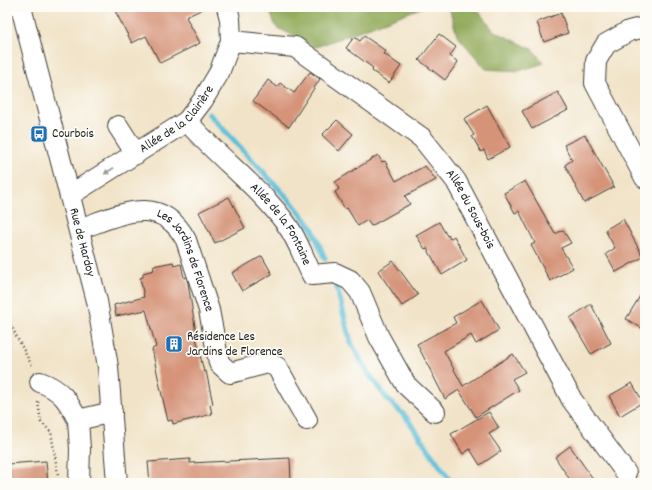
<svg xmlns="http://www.w3.org/2000/svg" width="652" height="490" viewBox="0 0 652 490" font-family="Dekko,sans-serif">
	<style>
		.forest { fill: #92ab5c; stroke: #57643c }
		.lines { fill: none; stroke-linecap: round; stroke-linejoin: round }
		.stream { stroke: #5abed8; stroke-width: 5.5 }
		.building { fill: #d59378 }
		.minor-casing { stroke: #3c3a36; stroke-width: 22 }
		.path { stroke: #3c3a36; stroke-width: 2.5; stroke-dasharray: 1 3; stroke-linecap: butt }
		.minor { stroke: #fff; stroke-width: 20 }
		.oneway { fill: #999 }
		.labels { text-anchor: middle; dominant-baseline: central; stroke-width: 3.5; stroke-linejoin: round; paint-order: stroke }
		.street-label { font-size: 13px; fill: #1c1c1c; stroke: #fdfcf7 }
		.poi-label { font-size: 13px; fill: #1c1c1c; stroke: #fdfcf7; text-anchor: start }
	</style>
	<rect width="100%" height="100%" fill="#fdfcf7"/>
	<filter id="ink" filterUnits="userSpaceOnUse"><feTurbulence type="fractalNoise" baseFrequency=".025" numOctaves="2"/><feDisplacementMap in="SourceGraphic" scale="8" xChannelSelector="R" yChannelSelector="G"/><feConvolveMatrix kernelMatrix="1 2 1 2 8 2 1 2 1" color-interpolation-filters="sRGB"/></filter>
	<filter id="wash" filterUnits="userSpaceOnUse"><feTurbulence type="fractalNoise" baseFrequency=".012" numOctaves="4" result="noise"/><feDisplacementMap in="SourceGraphic" scale="16" xChannelSelector="R" yChannelSelector="G"/><feGaussianBlur stdDeviation="0.9" result="paint"/><feColorMatrix in="noise" values="0 0 0 0 0 0 0 0 0 0 0 0 0 0 0 0 0 1.4 0 .05"/><feComposite in="paint" operator="in"/></filter>
	<g filter="url(#wash)">
		<rect width="100%" height="100%" fill="#f1e3c7"/>
		<path class="forest" d="M268,7H423L316,47L276,27Z
			M449,7H475L494,31L532,49L544,63L519,71L486,69L457,35Z"/>
		<g class="lines">
			<path class="stream" d="M209,114L293,204L312,228L325,259
				M337,288L351,343L368,373L388,400L406,417L452,483"/>
		</g>
		<g id="blocks">
			<path class="building" d="M113,7H207L186,17L200,43L160,63L146,36L132,43Z
				M561,13L568,33L544,42L537,22Z
				M439,34L456,47L450,56L458,62L445,80L419,60Z
				M364,36L386,51L384,54L401,66L389,83L372,71L373,68L346,48L354,37L360,41Z
				M310,72L320,79L289,127L253,101L268,80L277,87L280,83L294,93Z
				M558,92L568,110L532,129L522,111Z
				M487,105L510,147L488,159L484,150L481,152L472,136L474,135L464,119Z
				M337,120L353,134L339,151L322,135Z
				M585,135L614,187L584,203L565,165L572,160L564,145Z
				M378,155L382,162L385,161L396,181L425,166L436,180L405,196L410,204L371,226L367,220L358,226L347,208L345,209L335,192L339,189L335,182Z
				M525,181L555,234L563,230L571,243L561,248L573,268L550,281L531,245L535,243L519,211L515,213L504,193Z
				M229,197L245,228L215,243L199,212Z
				M623,219L643,257L616,272L606,254L615,248L605,230Z
				M439,222L447,236L448,235L450,239L454,236L467,260L442,275L427,248L425,249L416,235Z
				M262,256L272,274L242,291L232,273Z
				M393,261L418,295L402,306L378,271Z
				M173,262L174,266L181,264L184,278L186,277L188,283L196,333H195L204,372L206,371L213,404L210,405L212,414L173,424L172,420L168,421L161,391L152,349L156,347L146,310L116,316L114,305L144,297L140,278L143,277V273L154,270L153,266Z
				M645,288V330L626,319Z
				M482,300L499,330L476,344L471,335L444,351L463,386L513,354L525,372L512,379L519,390L476,417L459,390L445,399L417,344L456,323L453,317Z
				M591,304L611,343L591,354L570,318Z
				M632,383L643,402L620,416L609,396Z
				M489,412L499,428L489,434L501,451L480,465L470,449L463,454L451,434Z
				M570,446L596,483H572L555,457Z
				M290,458L291,483H150L148,462L190,459V463Z
				M46,461L48,483H7V464Z"/>
		</g>
	</g>
	<g filter="url(#ink)">
		<use href="#blocks" fill-opacity="0" stroke="#3c3a36" stroke-width="1"/>
		<g class="lines">
			<defs>
				<g id="minor">
					<path id="s1" d="M21,7L97,301L108,367L117,483"/>
					<path d="M645,27L629,31L606,44L596,61L595,83L645,178"/>
					<path id="s2" d="M231,41L295,47L422,138L456,181L572,400L626,473"/>
					<path id="s3" d="M187,121C218,158 259,186 287,225C298,240 304,259 312,275L335,273L350,280L360,292L379,337L406,385L435,412"/>
					<path d="M118,126L136,154"/>
					<path id="s4" d="M70,195L187,121L203,100L219,73L231,41L230,19L227,7"/>
					<path id="s5" d="M79,229C120,215 160,192 186,240L209,310L219,363L230,373L268,363L277,367L307,420"/>
					<path d="M40,382C62,390 68,401 78,420L112,412"/>
					<path d="M78,420L80,449L79,483"/>
				</g>
			</defs>
			<use href="#minor" class="minor-casing"/>
			<path class="path" d="M7,318L32,366
				M38,402L41,422L51,432L58,475"/>
			<use href="#minor" class="minor"/>
		</g>
		<defs><path id="oneway-solid" d="M-6-.8H1V-3.2L6.5 0L1 3.2V.8H-6Z"/></defs>
		<use class="oneway" href="#oneway-solid" transform="translate(109 171) rotate(147)"/>
	</g>
	<defs>
		<symbol id="bus-square" viewBox="-11 -11 22 22"><rect x="-9" y="-9" width="18" height="18" rx="4" fill="#1f6fb2" stroke="#fdfcf7"/><path d="M-5-6H5V4H4V6H2V4H-2V6H-4V4H-5ZM-3.5-4V0h7V-4ZM-3.5 1.2v1.5H-2V1.2ZM2 1.2v1.5H3.5V1.2Z" fill="#fff"/></symbol>
		<symbol id="building-square" viewBox="-11 -11 22 22"><rect x="-9" y="-9" width="18" height="18" rx="4" fill="#1f6fb2" stroke="#fdfcf7"/><path d="M-4-6H4V6H1V3H-1V6H-4ZM-2.5-4.3h1.7v1.8h-1.7ZM.8-4.3h1.7v1.8H.8ZM-2.5-1h1.7V.8h-1.7ZM.8-1h1.7V.8H.8Z" fill="#fff"/></symbol>
	</defs>
	<g fill-rule="evenodd">
		<use href="#bus-square" x="29" y="124" width="20" height="20"/>
		<use href="#building-square" x="164" y="334" width="20" height="20"/>
	</g>
	<g class="labels">
		<g class="street-label">
			<text stroke="none"><textPath href="#s4" startOffset="132">Allée de la Clairière</textPath></text>
			<text stroke="none"><textPath href="#s2" startOffset="307">Allée du Sous-bois</textPath></text>
			<text stroke="none"><textPath href="#s3" startOffset="140">Allée de la Fontaine</textPath></text>
			<text stroke="none"><textPath href="#s1" startOffset="243">Rue de Hardoy</textPath></text>
			<text stroke="none"><textPath href="#s5" startOffset="139">Les Jardins de Florence</textPath></text>
		</g>
		<g class="poi-label">
			<text x="52" y="134">Courbois</text>
			<text x="187" y="337">Résidence Les<tspan x="187" dy="15">Jardins de Florence</tspan></text>
		</g>
	</g>
	<rect width="652" height="490" fill="none" stroke="#fdfcf7" stroke-width="24"/>
</svg>
